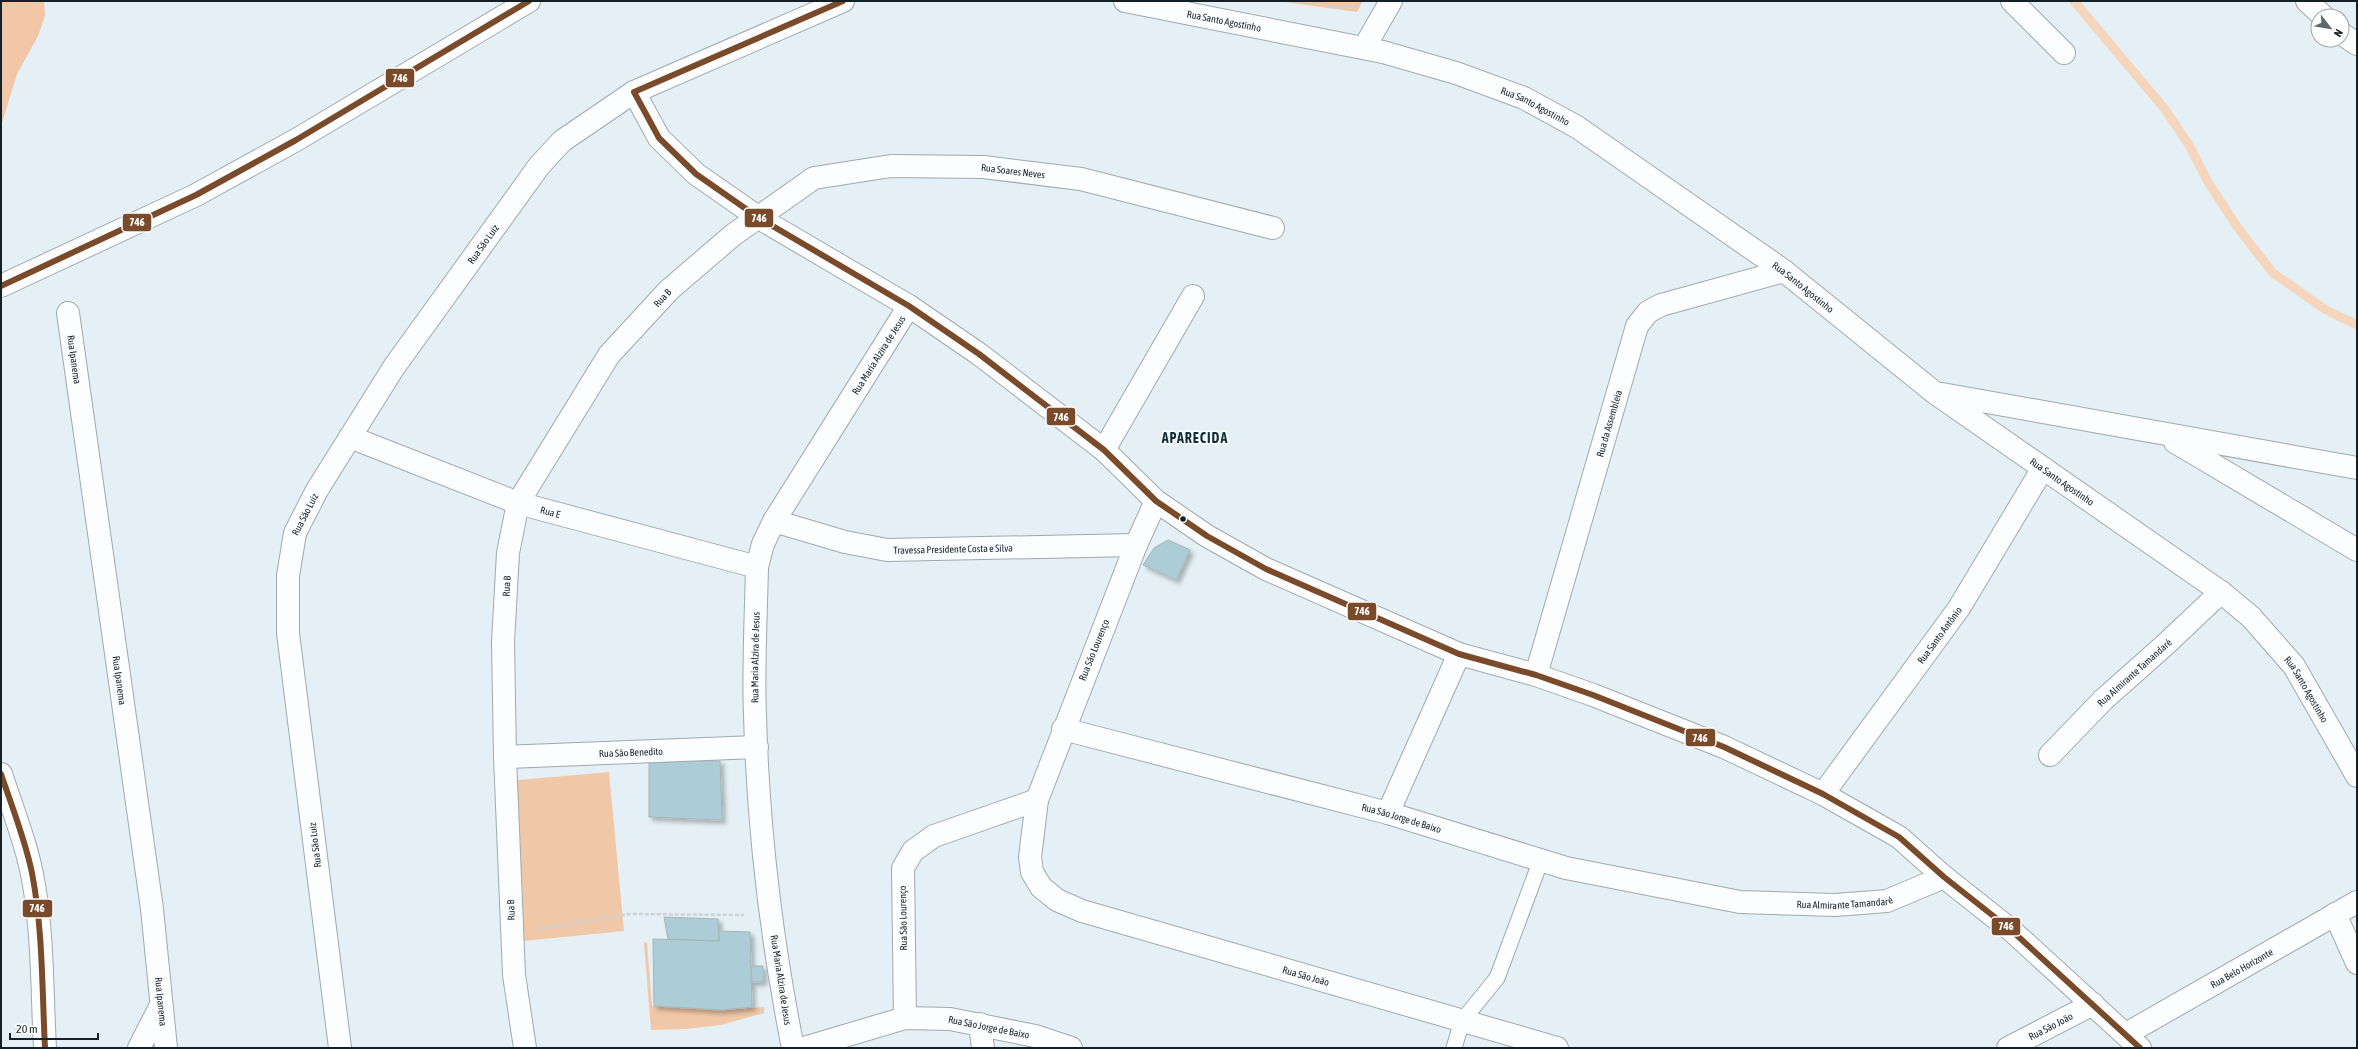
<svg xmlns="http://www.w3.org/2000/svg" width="2358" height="1049" viewBox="0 0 2358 1049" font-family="'Asap Condensed',sans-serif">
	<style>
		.green { fill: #f1c8a7 }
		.forest { fill: #f1c7a7 }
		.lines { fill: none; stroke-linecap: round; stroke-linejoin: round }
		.stream { stroke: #f6d5bd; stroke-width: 9 }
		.building { fill: #accdd6; stroke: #a8b4b8; filter: url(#shadow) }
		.lane-casing { stroke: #9eaaaf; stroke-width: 17 }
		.street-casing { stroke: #9eaaaf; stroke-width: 24 }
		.path { stroke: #ced2d4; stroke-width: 2.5; stroke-dasharray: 4 2; stroke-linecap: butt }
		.lane { stroke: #fbfdfe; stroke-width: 15 }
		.street { stroke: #fbfdfe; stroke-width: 22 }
		.bus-1-casing { stroke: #fff; stroke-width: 9 }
		.bus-1 { stroke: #7a4b2a; stroke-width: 6 }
		.bus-dot { fill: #132126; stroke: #fff; stroke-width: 1.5 }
		.labels { text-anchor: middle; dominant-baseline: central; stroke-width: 3; stroke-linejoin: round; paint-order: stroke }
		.street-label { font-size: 10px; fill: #132126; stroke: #fff }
		.district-label { font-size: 14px; font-weight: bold; letter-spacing: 1px; fill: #0e303a; stroke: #fff }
		.line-badge { stroke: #fff; stroke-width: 1.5 }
		.badge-label { font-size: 11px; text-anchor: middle; font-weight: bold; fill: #fff }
	</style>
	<defs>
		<filter id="shadow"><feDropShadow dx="3.5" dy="3.5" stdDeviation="2" flood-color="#0004"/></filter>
	</defs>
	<rect width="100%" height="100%" fill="#e4f0f5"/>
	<path class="green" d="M1278,1H1363L1357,12Z
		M609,772L624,931L523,941L508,781Z
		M644,942L647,943L652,1006L721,1010L764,1007V1013L721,1025L686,1029L651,1030Z"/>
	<path class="forest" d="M1,1H44L45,16L38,36L17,74L1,126Z"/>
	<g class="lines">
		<path class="stream" d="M2074,1L2164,108L2189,145L2208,182L2238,228L2273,273L2326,310L2357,325"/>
	</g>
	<path class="building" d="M1168,540L1190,550L1176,580L1143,565L1154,548Z
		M649,760L720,761L722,820L649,817Z
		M664,917L718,919L719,941L668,939Z
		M719,931L750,932L752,1007L721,1010L654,1006L653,939L719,941Z
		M751,966H763V982H752Z"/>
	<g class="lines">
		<defs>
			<path id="lane" d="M1454,1048L1462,1021L1497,978L1541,860"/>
			<g id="street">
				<path id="s1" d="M1125,1L1383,52L1456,73L1524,98L1577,127L1784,271L1935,393L2221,592L2251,617L2294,666L2357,776"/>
				<path d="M2012,1L2064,53"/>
				<path d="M2307,1L2323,16"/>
				<path d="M2342,34L2357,44"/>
				<path d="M1364,48L1391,1"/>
				<path d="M634,92L659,138L696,174L759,218L909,306L979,354L1104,450L1156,501L1207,536L1266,569L1459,654L1536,675L1593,695L1724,747L1823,794L1899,837L1944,877L2011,930L2140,1048"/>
				<path d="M1,286L196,195L296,140L529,1"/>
				<path id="s2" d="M68,313L152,909L166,1048"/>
				<path d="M1942,394L2357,468"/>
				<path id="s3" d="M350,437L518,503L757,567"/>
				<path d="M2175,442L2357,550"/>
				<path d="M1104,450L1193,296"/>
				<path id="s4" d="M1156,501L1136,545L1037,800L1030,857L1032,872L1041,887L1057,900L1082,911L1557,1048"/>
				<path id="s5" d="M774,521L845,542L887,550L1136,545"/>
				<path id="s6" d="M1536,675L1637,326L1648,312L1661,305L1784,271"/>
				<path id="s7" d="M1063,729L1388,813L1566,868L1740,902L1835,905L1887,901L1944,877"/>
				<path id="s8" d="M2050,755L2103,700L2166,644L2221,592"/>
				<path id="s9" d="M505,757L757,747"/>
				<path d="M1,774C13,811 28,847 34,885C43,938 42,994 45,1048"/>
				<path id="s10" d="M1823,794L1959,608L2043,468"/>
				<path d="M1388,813L1459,654"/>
				<path d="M2335,914L2357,963"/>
				<path d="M905,1018L903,868L913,851L934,836L1037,800"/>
				<path d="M980,1024L983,1048"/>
				<path id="s11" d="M2126,1034L2357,902"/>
				<path d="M139,1048L160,1007"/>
				<path id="s12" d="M340,1048L288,633V576L295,533L317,490L394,367L539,166L562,141L634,92L843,1"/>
				<path id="s13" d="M525,1048L514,975L505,757L503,642L508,553L518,503L609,355L669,290L733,235L814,178L891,166L983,167L1081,179L1273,228"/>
				<path id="s14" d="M793,1048C771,938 758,827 755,715C753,666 756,616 757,567L763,544L774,521L909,306"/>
				<path id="s15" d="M804,1048L905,1018L950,1019L1035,1036L1071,1048"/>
				<path id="s16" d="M2008,1048L2093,1004"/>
			</g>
		</defs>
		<use href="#lane" class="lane-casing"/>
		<use href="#street" class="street-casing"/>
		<path class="path" d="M538,929L629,914L744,915"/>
		<use href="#lane" class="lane"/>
		<use href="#street" class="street"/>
		<defs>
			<path id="bus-1" d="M634,92L659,138L696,174L759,218L909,306L979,354L1104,450L1156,501L1207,536L1266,569L1459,654L1536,675L1593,695L1724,747L1823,794L1899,837L1944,877L2011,930L2140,1048
				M634,92L843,1
				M1,286L196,195L296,140L529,1
				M1,774C12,807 25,839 32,873C43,930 42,990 45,1048"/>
		</defs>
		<use href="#bus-1" class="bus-1-casing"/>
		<use href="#bus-1" class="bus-1"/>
	</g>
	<circle class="bus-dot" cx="1183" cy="519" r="3.5"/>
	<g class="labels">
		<g class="street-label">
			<text stroke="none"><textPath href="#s1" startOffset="101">Rua Santo Agostinho</textPath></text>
			<text stroke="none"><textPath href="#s1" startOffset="425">Rua Santo Agostinho</textPath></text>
			<text stroke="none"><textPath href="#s13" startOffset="1193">Rua Soares Neves</textPath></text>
			<text stroke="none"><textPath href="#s12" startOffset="864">Rua São Luiz</textPath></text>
			<text stroke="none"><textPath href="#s1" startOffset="749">Rua Santo Agostinho</textPath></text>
			<text stroke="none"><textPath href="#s13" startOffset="799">Rua B</textPath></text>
			<text stroke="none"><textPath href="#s14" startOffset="729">Rua Maria Alzira de Jesus</textPath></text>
			<text stroke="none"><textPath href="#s2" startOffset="47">Rua Ipanema</textPath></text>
			<text stroke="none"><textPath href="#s6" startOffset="262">Rua da Assembleia</textPath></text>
			<text stroke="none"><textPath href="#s1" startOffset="1073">Rua Santo Agostinho</textPath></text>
			<text stroke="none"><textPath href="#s3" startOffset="214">Rua E</textPath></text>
			<text stroke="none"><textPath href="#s12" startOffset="540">Rua São Luiz</textPath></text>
			<text stroke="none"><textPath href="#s5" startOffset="183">Travessa Presidente Costa e Silva</textPath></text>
			<text stroke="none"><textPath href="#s13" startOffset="463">Rua B</textPath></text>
			<text stroke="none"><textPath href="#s10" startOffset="197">Rua Santo Antônio</textPath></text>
			<text transform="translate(1094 650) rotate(-68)">Rua São Lourenço</text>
			<text stroke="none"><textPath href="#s14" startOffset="393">Rua Maria Alzira de Jesus</textPath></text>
			<text stroke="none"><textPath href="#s8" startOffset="118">Rua Almirante Tamandaré</textPath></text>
			<text stroke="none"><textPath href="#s2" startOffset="371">Rua Ipanema</textPath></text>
			<text stroke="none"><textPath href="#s1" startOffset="1397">Rua Santo Agostinho</textPath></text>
			<text stroke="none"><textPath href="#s9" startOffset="126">Rua São Benedito</textPath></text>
			<text stroke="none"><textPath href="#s7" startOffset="350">Rua São Jorge de Baixo</textPath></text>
			<text transform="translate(315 845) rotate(-97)">Rua São Luiz</text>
			<text stroke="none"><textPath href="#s7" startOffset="804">Rua Almirante Tamandaré</textPath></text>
			<text transform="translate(511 910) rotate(-92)">Rua B</text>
			<text transform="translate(903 918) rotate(-91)">Rua São Lourenço</text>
			<text stroke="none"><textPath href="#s11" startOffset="133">Rua Belo Horizonte</textPath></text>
			<text stroke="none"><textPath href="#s4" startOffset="693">Rua São João</textPath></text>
			<text transform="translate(781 980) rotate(81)">Rua Maria Alzira de Jesus</text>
			<text stroke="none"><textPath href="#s2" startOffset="695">Rua Ipanema</textPath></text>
			<text stroke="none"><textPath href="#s16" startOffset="48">Rua São João</textPath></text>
			<text stroke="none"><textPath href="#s15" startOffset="190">Rua São Jorge de Baixo</textPath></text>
		</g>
		<g class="district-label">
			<text x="1195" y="438">APARECIDA</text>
		</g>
	</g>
	<g class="line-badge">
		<rect x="385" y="68" width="30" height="20" rx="4" fill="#7a4b2a"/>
		<rect x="744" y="208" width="30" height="20" rx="4" fill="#7a4b2a"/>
		<rect x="122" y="213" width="30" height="19" rx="4" fill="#7a4b2a"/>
		<rect x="1046" y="407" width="30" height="19" rx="4" fill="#7a4b2a"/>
		<rect x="1347" y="602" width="30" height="19" rx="4" fill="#7a4b2a"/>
		<rect x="1685" y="728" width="31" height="19" rx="4" fill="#7a4b2a"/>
		<rect x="22" y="899" width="31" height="19" rx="4" fill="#7a4b2a"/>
		<rect x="1991" y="917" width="30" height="19" rx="4" fill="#7a4b2a"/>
	</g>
	<g class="badge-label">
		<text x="400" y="82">746</text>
		<text x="759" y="222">746</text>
		<text x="137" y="226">746</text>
		<text x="1061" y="421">746</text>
		<text x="1362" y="615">746</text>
		<text x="1700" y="742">746</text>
		<text x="37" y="912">746</text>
		<text x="2006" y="930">746</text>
	</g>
	<rect width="2358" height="1049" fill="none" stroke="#132126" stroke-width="4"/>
	<g transform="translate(2330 28) rotate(121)"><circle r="19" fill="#ffffff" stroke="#a1a6a8"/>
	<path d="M0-3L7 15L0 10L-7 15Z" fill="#5c696e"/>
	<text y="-6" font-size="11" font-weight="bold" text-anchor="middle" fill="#132126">N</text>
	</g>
	<path d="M10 1033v6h88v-6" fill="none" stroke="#132126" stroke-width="2"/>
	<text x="16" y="1033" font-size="12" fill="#132126" stroke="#ffffff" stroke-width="3" paint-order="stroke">20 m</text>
</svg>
